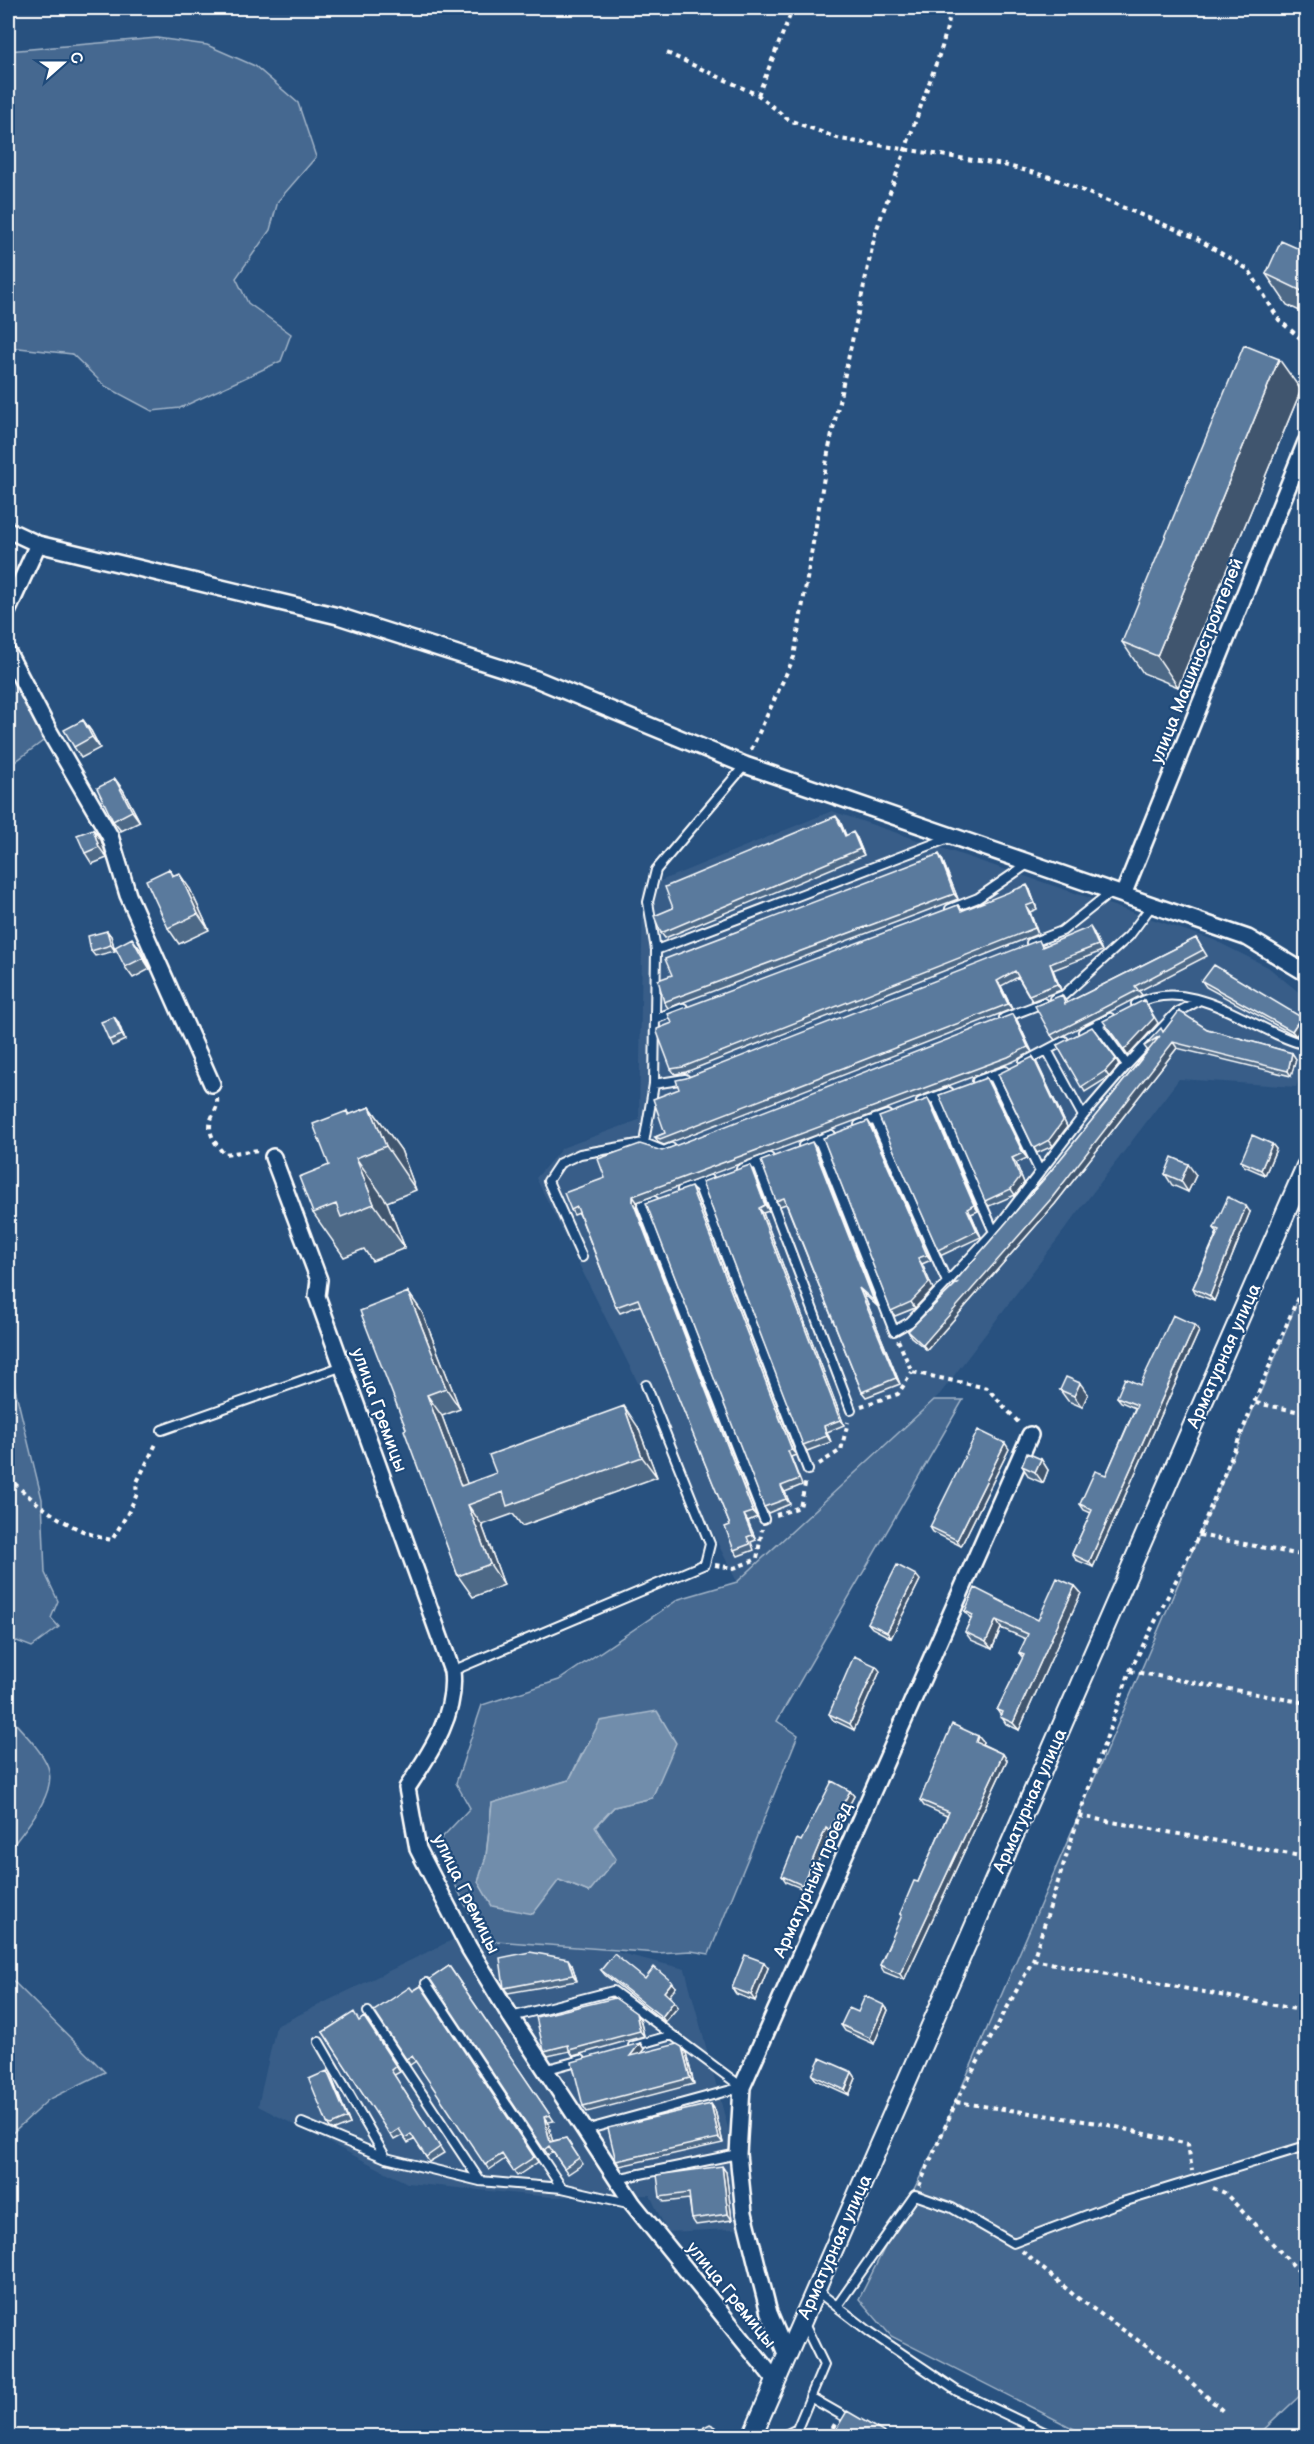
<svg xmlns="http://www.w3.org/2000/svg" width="1314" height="2444" viewBox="0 0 1314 2444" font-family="'Balsamiq Sans',sans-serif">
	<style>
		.built { fill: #375d88 }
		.green { fill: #446890; stroke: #a2b4c8; stroke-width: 1.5; fill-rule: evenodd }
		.water { fill: #718dab; stroke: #aabbcd; stroke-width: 1.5 }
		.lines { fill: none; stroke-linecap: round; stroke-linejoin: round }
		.service-casing { stroke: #fff; stroke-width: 12 }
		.minor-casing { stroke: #fff; stroke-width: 20 }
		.tertiary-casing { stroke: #fff; stroke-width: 22 }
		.path { stroke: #fff; stroke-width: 4; stroke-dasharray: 4.5 4.5; stroke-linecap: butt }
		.service { stroke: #1f4a7a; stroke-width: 8 }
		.minor { stroke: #1f4a7a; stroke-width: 15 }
		.tertiary { stroke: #1f4a7a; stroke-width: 18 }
		.wall { fill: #4d6987; stroke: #fff; stroke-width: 1.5 }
		.shaded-wall { fill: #3f556e; stroke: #fff; stroke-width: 1.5 }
		.building { fill: #5a7a9d; stroke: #fff; stroke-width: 1.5 }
		.labels { text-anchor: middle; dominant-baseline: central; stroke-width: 4.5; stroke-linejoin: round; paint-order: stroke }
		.street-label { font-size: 18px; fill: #fff; stroke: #1f4a7a }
	</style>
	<rect width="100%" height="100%" fill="#28517f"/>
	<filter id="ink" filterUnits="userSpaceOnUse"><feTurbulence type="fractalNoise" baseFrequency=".0167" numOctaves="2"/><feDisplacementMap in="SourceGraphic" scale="12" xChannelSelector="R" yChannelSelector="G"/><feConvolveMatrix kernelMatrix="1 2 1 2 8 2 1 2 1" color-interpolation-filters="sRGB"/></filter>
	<g filter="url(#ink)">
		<path class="built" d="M832,811L1214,940L1268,967L1306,998V1056L1296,1087L1179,1079L940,1394L737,1582L536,1178L562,1148L639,1120L643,888Z
			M491,1921L685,1969L755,2228L667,2232L650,2195L551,2197L407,2183L258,2106L276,2026Z"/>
		<path class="green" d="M157,38L207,45L255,66L298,103L316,157L278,201L270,230L236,278L248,303L291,334L281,361L180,408L152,411L105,386L72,354L19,348L8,350V51Z
			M8,668L43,741L8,767Z
			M1306,1278V2390L1257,2436H1088L891,2336L859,2299L943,2131L1273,1363Z
			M8,1360L42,1499L45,1573L58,1601L51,1618L59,1627L32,1647L17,1641L8,1645Z
			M934,1400H963L777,1721L798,1735L709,1954L691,1951L658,1953L495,1941L469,1912L435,1845L470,1808L456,1783L482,1705L559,1680L679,1599L737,1582ZM582,1753L652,1798L614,1807L595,1828L589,1892L559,1880L479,1882L486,1856L492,1803L569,1780Z
			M8,1715C19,1728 42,1750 48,1767C58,1794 23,1831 8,1852Z
			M8,1976L105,2072L48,2100L8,2137Z"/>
		<path class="water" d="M657,1711L676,1743L652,1798L614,1807L595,1827L616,1859L589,1892L559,1880L533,1914L492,1906L478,1882L486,1856L492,1803L569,1780L600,1721Z"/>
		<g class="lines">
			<defs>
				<path id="service" d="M950,909L978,898L1029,863
					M1031,943L1062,931L1111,892
					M656,950L949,838
					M1054,999L1064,995L1129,936L1152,905
					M1136,1004C1194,974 1253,1032 1306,1045
					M1004,1018L1043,1003
					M655,1019L683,1008
					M1097,1024L1127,1065
					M1083,1032L1110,1018
					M1047,1050L1083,1116
					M1024,1062L1064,1041
					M993,1075L1040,1172
					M977,1081L1005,1071
					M654,1084L685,1079
					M935,1097L994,1232
					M921,1102L949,1092
					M875,1119L947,1282
					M859,1125L887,1115
					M819,1140L894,1331L910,1322L994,1232L1083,1116L1127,1065L1175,1014L1198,1001
					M644,1143L654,1084L656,950L648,902L656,870L745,765
					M803,1146L831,1135
					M757,1163L851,1410
					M741,1169L769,1158
					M698,1184L808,1470
					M682,1190L710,1180
					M654,1201L642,1205L764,1519
					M582,1257L548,1181L560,1163L580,1154L644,1143L664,1151L671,1148
					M162,1430L343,1366
					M452,1671L705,1564L710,1544L646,1385
					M426,1983L562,2188
					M368,2012L480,2181
					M511,2017L613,1991L742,2087
					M319,2042L386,2158
					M633,2046L672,2035
					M544,2070L581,2060
					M302,2123L386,2158L480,2181L562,2188L632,2204
					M585,2130L742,2087
					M616,2179L738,2154
					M817,2291L870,2332L957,2391L1052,2436
					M837,2306L915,2195L952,2208L1013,2243L1116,2204L1306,2146
					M810,2397L852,2421
					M783,2436L797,2429L824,2365L804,2324"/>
				<path id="minor" d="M8,530L38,544L338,616L536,679L745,765L1248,938L1306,973
					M8,610L38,544
					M8,653L49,731L110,836L128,895L212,1084
					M1123,895L1306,442
					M273,1157L319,1280L317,1296L452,1671C457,1715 430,1753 407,1788L418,1849L469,1948L511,2017L633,2204L776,2381
					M787,2356L769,2313L744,2213L738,2154L742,2087L1030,1435"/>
				<path id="tertiary" d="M752,2436L1306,1166"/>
			</defs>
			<use href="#service" class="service-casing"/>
			<use href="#minor" class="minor-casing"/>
			<use href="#tertiary" class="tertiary-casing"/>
			<path class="path" d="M667,53L758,95L789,120L840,139L1004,165L1050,177L1194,237L1249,270L1279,320L1306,343
				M758,95L793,8
				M751,750L794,657L828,453L875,234L942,47L952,8
				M217,1098C218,1107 215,1110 212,1117C206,1132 215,1143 224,1154L259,1150
				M898,1340L912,1372L987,1388L1020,1424
				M1256,1403L1306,1413
				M861,1406L898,1394L912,1372
				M819,1464L841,1450L848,1422
				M8,1477C36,1505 73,1533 112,1540L129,1511L137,1494L136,1484L157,1442
				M776,1515L800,1507L806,1480
				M1199,1535L1306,1556
				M715,1565L734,1568L757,1559L762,1529
				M1130,1671L1306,1703
				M1079,1816L1306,1857
				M1033,1960L1306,2011
				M956,2102L1104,2124L1188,2144L1192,2171
				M919,2186L956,2102L1033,1960L1079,1816L1130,1671L1199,1535L1306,1278
				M1213,2188L1225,2193L1306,2279
				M1022,2251L1075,2296L1170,2363L1225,2413
				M828,2436L835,2424"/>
			<use href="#service" class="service"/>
			<use href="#minor" class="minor"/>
			<use href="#tertiary" class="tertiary"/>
		</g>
		<path class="wall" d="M1306,252V314L1287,305L1266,274Z
			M1301,390L1178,687L1143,673L1122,642Z
			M83,720L91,731L100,748L81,758L74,747Z
			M115,779L123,790L140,822L121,831L113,821Z
			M840,821L846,835L857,838L864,855L665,938L661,933L673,908Z
			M93,829L101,840L107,858L92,864L85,853Z
			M942,859L958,899L668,1008L664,1002L672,975Z
			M169,869L174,876L190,889L209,930L179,944L168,928Z
			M1030,890L1037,909L1030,912L1038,934L686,1072L675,1074L671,1069L958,905L962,910Z
			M107,931L111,936L115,951L95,956L91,951Z
			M1094,933L1102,951L1053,970L1061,990L1032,1001L1018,977L1001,986L1012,1009L664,1145L659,1143L655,1137L665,1133L679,1089L686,1078L1043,946Z
			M1196,938L1207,956L1139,991L1142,995L1055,1040L1051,1035L1062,995L1067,1003Z
			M140,949L150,969L133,978L125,967Z
			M1202,981L1301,1017L1305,1022L1296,1036L1206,987Z
			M114,1017L118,1022L125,1040L112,1046L109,1040Z
			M1017,1020L1032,1052L1012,1062L637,1202L636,1207L757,1517L748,1521L756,1540L751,1542L754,1550L738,1556L734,1550L730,1525L641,1305L620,1313L616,1307L579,1213L574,1215L571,1210L605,1178L662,1151Z
			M1207,1029L1292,1053L1296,1059L1291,1076L1177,1048L1055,1204L927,1350L911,1337L908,1331L954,1286L953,1284L1050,1172L1148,1051L1144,1046L1163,1032Z
			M1057,1045L1119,1065L1109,1077L1085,1092Z
			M1033,1057L1037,1063L1067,1127L1053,1146L1037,1153L1034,1148Z
			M986,1078L990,1083L1027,1158L1016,1163L1024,1183L1015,1195L989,1206L985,1201Z
			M928,1099L932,1105L978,1211L971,1214L981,1237L942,1255L938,1250Z
			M370,1107L401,1150L416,1190L387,1202L405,1248L372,1261L364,1249L344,1257L313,1213L347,1111L349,1115Z
			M868,1121L872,1127L931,1260L922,1264L933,1289L915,1308L895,1316L891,1311Z
			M1272,1144L1276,1149L1265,1175L1244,1166L1241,1161Z
			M816,1148L878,1307L863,1293L900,1384L866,1397L862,1392L786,1204L780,1206L776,1201Z
			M750,1165L753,1170L769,1211L763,1213L844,1425L827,1432L831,1442L807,1451L803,1445Z
			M1165,1174L1196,1175L1188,1192L1172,1185Z
			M695,1192L796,1455L791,1457L802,1485L785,1492L790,1504L768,1513L764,1507Z
			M1250,1212L1214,1301L1196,1294L1193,1288L1217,1232L1214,1228Z
			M408,1292L422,1312L460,1409L442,1416L467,1484L638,1427L657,1477L522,1526L513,1514L482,1525L504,1585L473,1597L458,1576L406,1429Z
			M1199,1331L1093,1567L1076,1560L1072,1554L1091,1513L1084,1510L1080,1504L1106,1475L1135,1408L1121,1402L1117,1397L1140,1385Z
			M1060,1390L1088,1394L1082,1407L1068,1401Z
			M1009,1449L961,1546L933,1532L930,1527Z
			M1041,1459L1048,1470L1043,1483L1029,1477L1022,1466Z
			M920,1580L891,1638L872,1628L868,1623Z
			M1075,1586L1081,1593L1019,1730L1006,1724L997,1710L1023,1658L1019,1653L1026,1639L1001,1628L992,1649L971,1640L965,1632L971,1619L965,1611L1038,1620Z
			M880,1671L854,1730L833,1720L829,1714Z
			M978,1736L983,1742L982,1744L1003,1754L1007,1760L904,1980L884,1972L880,1965L902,1917L900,1914L918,1882L947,1816L924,1806L920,1800Z
			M850,1791L854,1796L833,1835L830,1833L806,1890L786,1882L782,1876L801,1841Z
			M572,1965L577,1981L508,1993L504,1988Z
			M449,1966L554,2121L548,2122L552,2141L566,2138L583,2164L568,2174L553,2152L548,2155L430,1979Z
			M768,1968L755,2001L736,1994L732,1988Z
			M601,1970L676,1987L669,1996L678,2007L665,2022L605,1975Z
			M421,1986L538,2162L517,2176L505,2159L489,2170L416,2061L410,2065L374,2011L413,1991Z
			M884,2005L888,2010L874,2044L845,2031L841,2025L858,2012Z
			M364,2017L400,2072L394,2075L444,2153L429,2162L415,2139L408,2143L403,2135L394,2140L323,2032L359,2021Z
			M640,2019L644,2036L573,2056L570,2051L548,2056L544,2051Z
			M640,2043L644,2049L641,2053H686L694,2084L587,2112L583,2106Z
			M852,2072L856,2078L849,2095L816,2080L812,2075Z
			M331,2076L350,2124L335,2130L330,2128L327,2123Z
			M711,2104L715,2110L723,2143L620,2166L616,2161Z
			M726,2172L732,2220L696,2225L692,2219L689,2199L664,2202L660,2197Z"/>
		<path class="shaded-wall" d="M1279,359L1301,390L1178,687L1157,656Z
			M83,720L91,731L100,748L92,737Z
			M115,779L123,790L140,822L132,811Z
			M836,816L840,821L848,841L845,836Z
			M93,829L101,840L107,858L99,847Z
			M853,832L857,838L864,855L860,849Z
			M939,854L942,859L958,899L954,894Z
			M179,873L190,889L209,930L198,914Z
			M1027,885L1030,890L1037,909L1034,903Z
			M1026,906L1030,912L1038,934L1035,928Z
			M1090,927L1094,933L1102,951L1098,945Z
			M107,931L111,936L115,951L111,945Z
			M132,938L140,949L150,969L143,958Z
			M1050,964L1053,970L1061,990L1057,984Z
			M997,981L1001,986L1012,1009L1008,1004Z
			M1144,1000L1158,1023L1128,1056L1124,1050Z
			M1013,1014L1017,1020L1032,1052L1028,1047Z
			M114,1017L118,1022L125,1040L122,1035Z
			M1301,1017L1305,1022L1296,1036L1292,1031Z
			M1173,1042L1177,1048L1055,1204L927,1350L923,1345Z
			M1292,1053L1296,1059L1291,1076L1288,1071Z
			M1033,1057L1037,1063L1067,1127L1053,1146L1049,1140Z
			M1116,1059L1119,1065L1109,1077L1105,1071Z
			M986,1078L990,1083L1027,1158L1023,1153Z
			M928,1099L932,1105L978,1211L974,1205Z
			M370,1107L401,1150L416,1190L386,1146Z
			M868,1121L872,1127L931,1260L927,1255Z
			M812,1142L816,1148L878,1307L874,1301Z
			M1272,1144L1276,1149L1265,1175L1261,1170Z
			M356,1158L387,1202L405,1248L374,1204Z
			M1012,1158L1016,1163L1024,1183L1015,1195L1011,1189Z
			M1188,1164L1196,1175L1188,1192L1181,1181Z
			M750,1165L753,1170L769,1211L765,1205Z
			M691,1187L695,1192L796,1455L792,1450Z
			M633,1196L637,1202L636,1207L757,1517L753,1512L633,1202Z
			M1246,1206L1250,1212L1214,1301L1210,1296Z
			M759,1208L763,1213L844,1425L840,1420Z
			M967,1209L971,1214L981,1237L977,1231Z
			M918,1258L922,1264L933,1289L915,1308L911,1302Z
			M859,1288L863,1293L900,1384L896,1378Z
			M408,1292L422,1312L460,1409L446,1388Z
			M1195,1325L1199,1331L1093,1567L1089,1562Z
			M1080,1383L1088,1394L1082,1407L1074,1396Z
			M427,1395L442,1416L474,1502L461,1486Z
			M624,1406L638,1427L657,1477L642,1457Z
			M824,1426L827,1432L831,1442L827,1436Z
			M1005,1443L1009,1449L961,1546L957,1540Z
			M1041,1459L1048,1470L1043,1483L1035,1472Z
			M781,1486L785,1492L790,1504L786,1499Z
			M468,1505L482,1525L504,1585L490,1564Z
			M744,1515L748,1521L756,1540L752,1535Z
			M916,1575L920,1580L891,1638L887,1632Z
			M1075,1586L1081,1593L1019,1730L1013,1723Z
			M996,1620L1001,1628L992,1649L986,1642Z
			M876,1666L880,1671L854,1730L850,1724Z
			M978,1736L983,1742L980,1748L976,1742Z
			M1003,1754L1007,1760L904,1980L900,1974Z
			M850,1791L854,1796L833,1835L829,1830Z
			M826,1828L830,1833L806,1890L802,1885Z
			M568,1959L572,1965L577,1981L573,1975Z
			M764,1962L768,1968L755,2001L751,1995Z
			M672,1982L676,1987L668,1998L664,1992Z
			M674,2001L678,2007L665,2022L662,2017Z
			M884,2005L888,2010L874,2044L870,2038Z
			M636,2013L640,2019L644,2036L640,2031Z
			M640,2043L644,2049L634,2062L630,2056Z
			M682,2047L686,2053L694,2084L690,2078Z
			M327,2071L331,2076L350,2124L347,2118Z
			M852,2072L856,2078L849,2095L845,2090Z
			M711,2104L715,2110L723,2143L719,2138Z
			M544,2117L548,2122L554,2147L550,2142Z
			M722,2166L726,2172L732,2220L728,2214Z"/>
		<path class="building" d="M1281,241L1306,252V293L1266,274Z
			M1244,345L1279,359L1157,656L1122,642Z
			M83,720L92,737L74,747L64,730Z
			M115,779L132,811L113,821L97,788Z
			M836,816L845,836L853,832L860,849L661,933L654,916L673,908L665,887Z
			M93,829L99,847L85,853L77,835Z
			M939,854L954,894L664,1002L658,980L672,975L665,959Z
			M169,869L172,876L179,873L198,914L168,928L146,880Z
			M1027,885L1034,903L1026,906L1035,928L683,1067L671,1069L657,1032V1029L672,1023L668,1014L958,905L961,911Z
			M1090,927L1098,945L1050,964L1057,984L1029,995L1015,971L997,981L1008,1004L660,1139L655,1137L665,1133L653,1099L679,1089L676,1080L686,1078L1039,940L1042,947Z
			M107,931L111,945L91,951L88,936Z
			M132,938L143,958L125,967L115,947Z
			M1196,938L1203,950L1135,986L1138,990L1051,1035L1035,1006L1062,995L1065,1004Z
			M1214,965L1301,1017L1292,1031L1202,981Z
			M1144,1000L1154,1018L1124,1050L1103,1021Z
			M1179,1011L1207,1029L1292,1053L1288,1071L1173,1042L1051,1199L923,1345L908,1331L957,1283L953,1284L1050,1172L1160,1036L1144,1046L1161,1028L1163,1032Z
			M1013,1014L1028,1047L1008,1057L633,1196V1202L753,1512L744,1515L752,1535L747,1537L750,1544L734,1550L725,1527L730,1525L638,1299L616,1307L577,1207L571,1210L564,1193L605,1178L598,1159L640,1144L662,1151Z
			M114,1017L122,1035L109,1040L101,1022Z
			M1092,1027L1116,1059L1105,1071L1081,1087L1057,1045Z
			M1033,1057L1063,1121L1049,1140L1034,1148L998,1074Z
			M986,1078L1023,1153L1012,1158L1020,1177L1011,1189L985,1201L939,1095Z
			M928,1099L974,1205L967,1209L977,1231L938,1250L879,1117Z
			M370,1107L386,1146L356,1158L374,1204L341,1217L336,1204L313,1213L299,1177L329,1165L313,1124L347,1111L348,1115Z
			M868,1121L927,1255L918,1258L929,1283L911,1302L891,1311L823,1138Z
			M1252,1135L1272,1144L1261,1170L1241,1161Z
			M812,1142L874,1301L859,1288L896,1378L862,1392L784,1198L776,1201L761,1161Z
			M1172,1157L1188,1164L1181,1181L1165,1174Z
			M750,1165L765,1205L759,1208L840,1420L824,1426L827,1436L803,1445L702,1182Z
			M691,1187L792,1450L788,1451L799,1479L781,1486L786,1499L764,1507L646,1203Z
			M1228,1197L1246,1206L1210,1296L1193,1288L1219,1230L1214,1228Z
			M408,1292L446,1388L427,1395L461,1486L496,1473L489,1455L624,1406L642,1457L507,1506L503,1492L468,1505L490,1564L458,1576L404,1430L406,1429L360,1311Z
			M1173,1315L1195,1325L1089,1562L1072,1554L1092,1510L1080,1504L1095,1471L1106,1475L1137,1405L1117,1397L1125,1378L1140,1385Z
			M1066,1377L1080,1383L1074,1396L1060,1390Z
			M978,1430L1005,1443L957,1540L930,1527Z
			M1027,1453L1041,1459L1035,1472L1022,1466Z
			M897,1565L916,1575L887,1632L868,1623Z
			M1057,1578L1075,1586L1013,1723L1000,1717L1002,1712L997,1710L1024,1655L1019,1653L1028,1634L996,1620L986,1642L965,1632L973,1615L965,1611L975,1588L1038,1620Z
			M854,1656L876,1666L850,1724L829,1714Z
			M952,1724L978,1736L976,1742L1003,1754L900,1974L880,1965L902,1915L900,1914L914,1881L918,1882L949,1812L920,1800Z
			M832,1781L850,1791L829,1830L826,1828L802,1885L782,1876L797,1839L801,1841Z
			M530,1952L568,1959L573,1975L504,1988L500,1958Z
			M614,1954L645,1979L654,1967L672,1982L664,1992L674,2001L662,2017L601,1970Z
			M745,1955L764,1962L751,1995L732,1988Z
			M449,1966L550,2115L544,2117L550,2142L566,2138L579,2158L564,2168L549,2146L544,2150L430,1979Z
			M421,1986L534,2157L513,2171L502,2154L485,2165L412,2056L406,2059L374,2011L410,1987L413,1991Z
			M865,1996L884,2005L870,2038L841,2025L849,2008L858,2012Z
			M615,1998L636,2013L640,2031L569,2050L568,2045L544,2051L536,2017Z
			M354,2012L359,2021L364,2017L396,2066L391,2070L440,2147L426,2157L411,2134L405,2138L399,2129L390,2135L323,2032Z
			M640,2043L630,2056L677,2044L682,2047L690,2078L583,2106L572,2062Z
			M820,2058L852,2072L845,2090L812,2075Z
			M327,2071L347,2118L331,2125L327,2123L309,2079Z
			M711,2104L719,2138L616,2161L608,2128Z
			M722,2166L728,2214L692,2219L689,2193L660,2197L657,2175Z
			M847,2411L890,2436H832Z
			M710,2424L716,2427L719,2434L717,2436H702L701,2433L704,2427Z"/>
	</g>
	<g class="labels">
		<g class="street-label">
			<text transform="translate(1197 661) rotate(-68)">улица Машиностроителей</text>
			<text transform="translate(1224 1356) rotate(-66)">Арматурная улица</text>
			<text transform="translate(379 1410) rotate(70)">улица Гремицы</text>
			<text transform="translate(1030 1801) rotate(-66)">Арматурная улица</text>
			<text transform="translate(813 1880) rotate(-66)">Арматурный проезд</text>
			<text transform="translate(466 1894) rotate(64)">улица Гремицы</text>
			<text transform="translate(835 2247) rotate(-66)">Арматурная улица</text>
			<text transform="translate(731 2295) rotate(51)">улица Гремицы</text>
		</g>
	</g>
	<rect width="1314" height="2444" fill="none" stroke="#1f4a7a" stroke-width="30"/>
	<rect x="15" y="15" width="1284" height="2414" fill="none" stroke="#fff" stroke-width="2" filter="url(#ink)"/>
	<g transform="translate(63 63) rotate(69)" stroke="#1f4a7a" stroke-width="4.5" paint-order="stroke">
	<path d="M0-4.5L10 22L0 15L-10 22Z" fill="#ffffff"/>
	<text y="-9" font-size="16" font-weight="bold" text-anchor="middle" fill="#ffffff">С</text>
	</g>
</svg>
